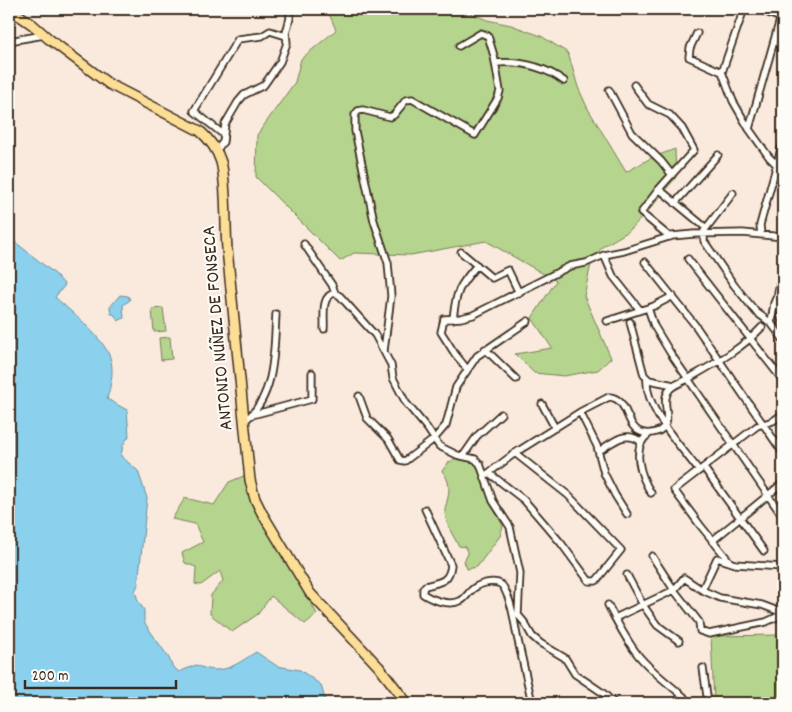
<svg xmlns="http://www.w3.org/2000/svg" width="792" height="712" viewBox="0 0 792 712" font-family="Dekko,sans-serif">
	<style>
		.green { fill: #b5d48e; stroke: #787f56 }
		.water { fill: #8bd0ed; stroke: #6b8e9a }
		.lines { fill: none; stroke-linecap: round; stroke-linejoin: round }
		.street-casing { stroke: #3b2a1e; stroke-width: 9 }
		.primary-casing { stroke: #3b2a1e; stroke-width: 12 }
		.street { stroke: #fdfcf7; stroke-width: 5.5 }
		.primary { stroke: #fcde96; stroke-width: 9 }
		.labels { text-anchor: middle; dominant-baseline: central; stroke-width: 4; stroke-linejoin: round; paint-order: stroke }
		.street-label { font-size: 19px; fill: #3b2a1e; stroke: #fdfcf7 }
	</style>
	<rect width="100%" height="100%" fill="#f9eadd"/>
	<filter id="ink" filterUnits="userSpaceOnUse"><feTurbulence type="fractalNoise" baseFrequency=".02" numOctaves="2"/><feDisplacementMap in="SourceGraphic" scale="10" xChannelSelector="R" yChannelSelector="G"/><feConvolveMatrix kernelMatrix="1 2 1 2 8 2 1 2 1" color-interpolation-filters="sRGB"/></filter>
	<g filter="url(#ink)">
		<path class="green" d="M327,9H416L409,15L434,9H461L487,20L511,25L541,36L568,53L578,87L587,107L626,172L651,158L675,149L676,177L651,208L629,231L602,247L591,264L584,296L611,358L598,370L564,376L534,373L515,354L552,348L532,318L556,281L486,241L411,255L354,253L340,261L256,177L257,135L295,82L301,59L336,30Z
			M163,308L166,331L154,332L152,309Z
			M170,337L172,359L161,360L159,338Z
			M457,457L475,463L480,470L492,506L503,526L500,536L477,567L467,569L464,561L468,554L465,547L459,546C453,536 444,521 445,509C445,506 447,504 447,501C450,491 450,480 442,471L448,463Z
			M246,475L294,573L317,614L305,624L271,596L258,614L232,632L210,614L211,595L223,581L220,571L201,585L195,584L196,567L185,563L182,553L203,542L195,524L172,519L185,498L214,505L229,482Z
			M783,635V703H714L711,636Z"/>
		<path class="water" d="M9,237L55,274L65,285L55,297C71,312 107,340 111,361C114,374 110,387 107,399L127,410L129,436L123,445L121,456L138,471L147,498L138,585L135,591L138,601L144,610V622L169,658L172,666L179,672L196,665C222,677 235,665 256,652L277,666L300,670L321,685L326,703H9Z
			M120,295L128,296L130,300L123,305L124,318L118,321L114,314H111L110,307Z"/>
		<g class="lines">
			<defs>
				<path id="street" d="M744,9L722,72L733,101L749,129L769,157L777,165L783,167
					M759,9L783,19
					M697,33L690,48L689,57L722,72
					M9,41L44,35
					M496,63C521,61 543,66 564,81
					M634,85L648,104L670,115L682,128L694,150L659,189L641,213L670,237
					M609,90L632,133L661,161L672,175
					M749,129L783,9
					M224,135L194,111L238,39L262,36L270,31L286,36
					M216,151L223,142L225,124L238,102L244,95L264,85L280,62L287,43L286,33L290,18L289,9
					M659,189L706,228
					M733,193L704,231V241L734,285L756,312L771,323
					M675,203L718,155
					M761,234L760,225L783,142
					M304,244L332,285L335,293
					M461,252L492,278L508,270L519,293
					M604,255L613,276L640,310
					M688,259L781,378
					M645,262L695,325L783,453
					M783,279C772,295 781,311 783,328
					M777,296L774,303L771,323L783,339
					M648,308L654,326L671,354L783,517
					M453,319C456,291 459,286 477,265
					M607,321L654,306L673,296
					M630,322L644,375L649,380L674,385
					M324,329C325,317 320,296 335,293L340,296L375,335L391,365L393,378L406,403L427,428L439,446L457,455L475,459L480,464L493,501L510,527L520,573L518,615
					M485,349L516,379
					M384,351L391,296L388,263L374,221L355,131V115L358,111L363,110L390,117L394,115L406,100L412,99L475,135L498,98L500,91L494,56L488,36L481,33L459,46
					M467,369L455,354L441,332L444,319L461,318L473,315L570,266L586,263L604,255L624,251L672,236L694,234L743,233L783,237
					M647,378C644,409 682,447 699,471
					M359,396L367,418L388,439L400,460L405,461L434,439L446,425L456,387L477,356L528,321
					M542,404L555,428
					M580,412L597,446L604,473L615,495L627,514
					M252,415L312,399V373
					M244,421C276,398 274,349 276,314
					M649,434C630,447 641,477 651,493
					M599,451C612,443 626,429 641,442
					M463,456L477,436L501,414
					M704,468L764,551
					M489,473L524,500L561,543L589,581H596L621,550L568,495L515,453
					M486,475L515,453L580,412L609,397C630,398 624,429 644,433C649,434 654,433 659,431C676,421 658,402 670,389C676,383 686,381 693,376C716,363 744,347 762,327
					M425,509L451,565C449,583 439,582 425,586L423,589V594C432,600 449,606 460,601C466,599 468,592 474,588C481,583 499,578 504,588C512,603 514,620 517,636C522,659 527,681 532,703
					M712,541L783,483
					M652,556L674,590L699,622L700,631L709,634L766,622L783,614
					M730,562L700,525L674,490L757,426L773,421L783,414
					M627,575L643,605L657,625L679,641
					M702,590L717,558L735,564L783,567
					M608,605C617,622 626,640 638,655C651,671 669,684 684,697L687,703
					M516,615H518L524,622L532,636L540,643L565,658L575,674L603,693L614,703
					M615,618L674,590L684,578L702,590L720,598L762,605L783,613
					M703,668L708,703"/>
				<path id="primary" d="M9,12L20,16L33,25L49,39L109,84L200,131C209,139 217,149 221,162C227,185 225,223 227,249C235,326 242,403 250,480L255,499L262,513L310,593L379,667L407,703"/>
			</defs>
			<use href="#street" class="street-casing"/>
			<use href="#primary" class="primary-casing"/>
			<use href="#street" class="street"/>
			<use href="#primary" class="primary"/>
		</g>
	</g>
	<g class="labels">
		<g class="street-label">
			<text transform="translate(219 328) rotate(-95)">ANTONIO NÚÑEZ DE FONSECA</text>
		</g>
	</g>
	<rect width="792" height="712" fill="none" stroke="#fdfcf7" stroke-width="30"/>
	<rect x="15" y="15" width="762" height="682" fill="none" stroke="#3b2a1e" stroke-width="2" filter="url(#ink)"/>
	<path d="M25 680v8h151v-8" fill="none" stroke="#3b2a1e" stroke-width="2.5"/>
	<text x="32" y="680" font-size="15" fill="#3b2a1e" stroke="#fdfcf7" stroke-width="4" paint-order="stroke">200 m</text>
</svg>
